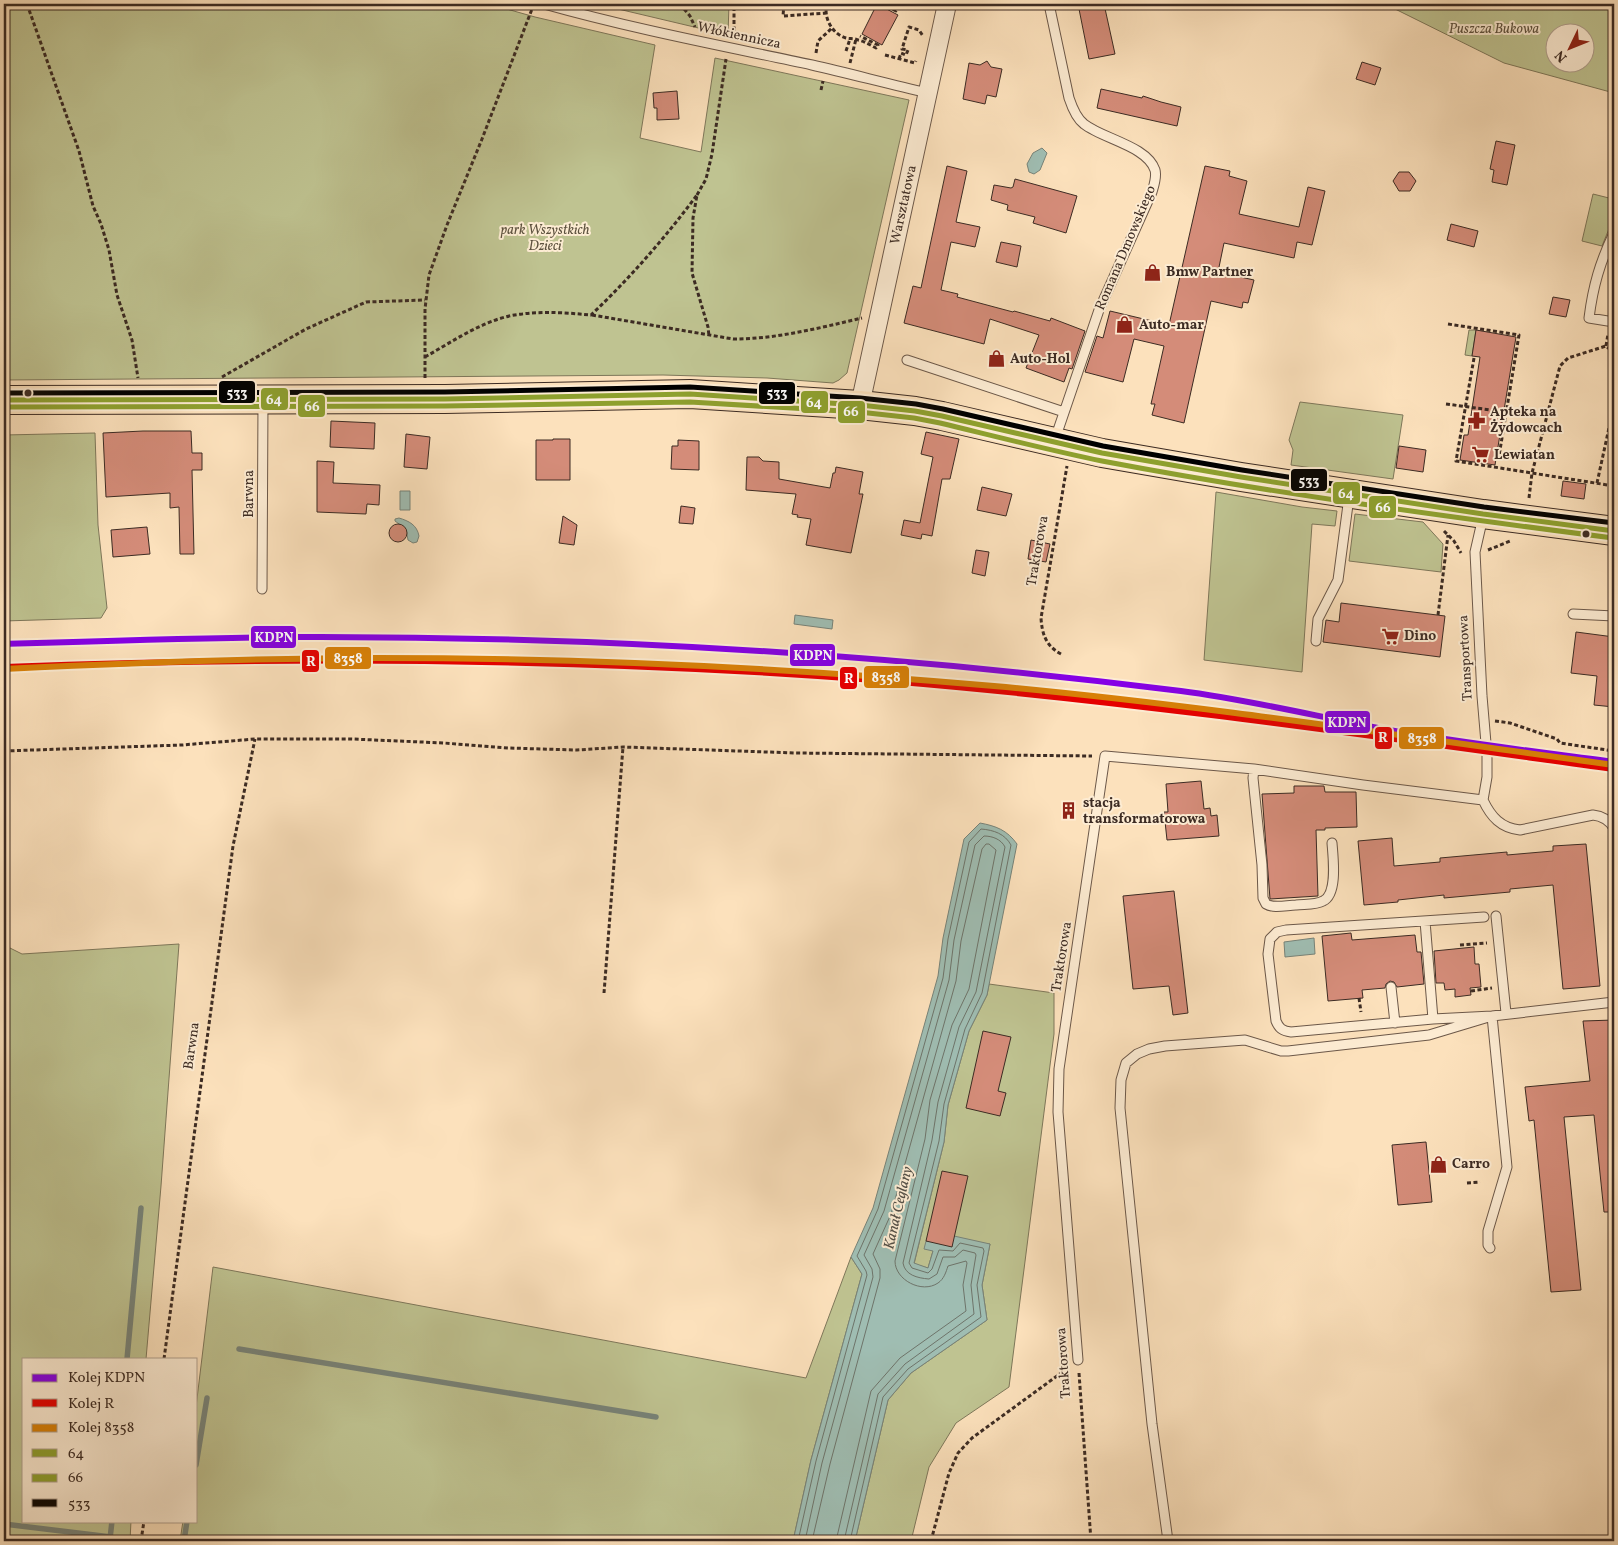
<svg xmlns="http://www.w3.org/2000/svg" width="1618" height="1545" viewBox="0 0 1618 1545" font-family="Vollkorn,serif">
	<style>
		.green { fill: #bfc391; stroke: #7e775a; fill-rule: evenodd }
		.water { fill: #9fbdb2; stroke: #778379 }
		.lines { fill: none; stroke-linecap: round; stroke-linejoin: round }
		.shore { stroke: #6e746a; stroke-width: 1 }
		.stream { stroke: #778379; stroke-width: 5.5 }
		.building { fill: #d48c79; stroke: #3c2b23 }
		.lane-casing { stroke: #6c5849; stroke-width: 11 }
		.street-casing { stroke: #6c5849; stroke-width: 20 }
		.primary-casing { stroke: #3c2b23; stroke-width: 30 }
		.path { stroke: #3c2b23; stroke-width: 3; stroke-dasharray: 4 2.5; stroke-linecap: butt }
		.lane { stroke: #fdecd3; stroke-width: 9 }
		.street { stroke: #fdecd3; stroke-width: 18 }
		.primary { stroke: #fce1bc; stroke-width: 28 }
		.bus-1-casing { stroke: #fdecd3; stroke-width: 9 }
		.bus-2-casing { stroke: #fdecd3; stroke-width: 9 }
		.bus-3-casing { stroke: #fdecd3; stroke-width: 9 }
		.bus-1 { stroke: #8ea02e; stroke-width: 5 }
		.bus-2 { stroke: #8ea02e; stroke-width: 5 }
		.bus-3 { stroke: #000; stroke-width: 5 }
		.rail-1-casing { stroke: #fdecd3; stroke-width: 10 }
		.rail-2-casing { stroke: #fdecd3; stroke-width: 10 }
		.rail-3-casing { stroke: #fdecd3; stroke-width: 10 }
		.rail-1 { stroke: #8500e5; stroke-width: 6 }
		.rail-2 { stroke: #e50000; stroke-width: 6 }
		.rail-3 { stroke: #d88007; stroke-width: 6 }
		.bus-dot { fill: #3c2b23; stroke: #fdecd3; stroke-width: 2 }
		.labels { text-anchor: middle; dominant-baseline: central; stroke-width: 4; stroke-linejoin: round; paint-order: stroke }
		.park-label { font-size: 14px; font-style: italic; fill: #5d513e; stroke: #fdecd3 }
		.street-label { font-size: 14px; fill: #3c2b23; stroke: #fdecd3 }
		.poi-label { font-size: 14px; font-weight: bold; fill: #3c2b23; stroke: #fdecd3; text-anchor: start }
		.water-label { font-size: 15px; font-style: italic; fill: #555047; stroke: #fdecd3 }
		.line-badge { stroke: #fdecd3; stroke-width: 2 }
		.badge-label { font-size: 14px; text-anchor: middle; font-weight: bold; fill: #fff }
	</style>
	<rect width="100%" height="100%" fill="#fce1bc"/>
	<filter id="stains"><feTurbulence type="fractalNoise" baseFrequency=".004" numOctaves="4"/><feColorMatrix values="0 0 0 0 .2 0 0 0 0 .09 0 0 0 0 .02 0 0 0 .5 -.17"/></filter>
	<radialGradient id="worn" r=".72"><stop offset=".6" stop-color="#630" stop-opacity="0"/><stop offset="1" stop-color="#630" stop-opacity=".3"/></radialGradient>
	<path class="green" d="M4,4H489L535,17L655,45L640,138L701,152L715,58L909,100L847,373L839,380L833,383L767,378L663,375L4,380Z
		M597,4H729L728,35Z
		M1385,4H1614V93L1504,63ZM1556,32H1586V62H1556Z
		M1593,194L1613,199V219L1602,246L1582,241Z
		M1469,330H1476L1472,356L1465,355Z
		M1300,402L1403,415L1393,479L1291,465L1293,450L1289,440Z
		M95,433L98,525L107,608L101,618L4,621V435Z
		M1216,492L1302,507L1337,511L1335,526L1312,524L1302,672L1204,660Z
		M1355,514L1423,522L1443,544L1441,572L1349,561Z
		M179,944L161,1186L146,1359H24V1521H131L130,1541H4V945L22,954Z
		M989,984L1054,993V1034L1009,1387L956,1423L929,1467L911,1541H855L888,1400L911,1373L987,1320L982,1285L990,1244L933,1251L928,1268L914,1264L944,1142L948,1105L969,1031L987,995Z
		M851,1257L862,1274L811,1460L793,1541H180L183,1521H196V1407L213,1267L806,1378Z"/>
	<path class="water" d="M1042,148L1047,153L1040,170L1034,174L1029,172L1027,164L1033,153Z
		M400,491H410V510H400Z
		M399,518C409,521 417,525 419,536L417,542L413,543L408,540L406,529L395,521V519Z
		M795,615L833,620L832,629L794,624Z
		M980,823C996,826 1007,830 1017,844L987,995L969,1031L948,1105L944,1142L914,1263L928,1268L933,1251L924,1249L926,1241L954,1236L990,1244L982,1285L987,1320L911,1373L888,1400L855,1541H793L811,1460L862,1274L851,1257L873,1208L938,976L943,938L964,839Z
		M1314,938L1315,954L1285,957L1284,942Z"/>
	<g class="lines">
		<path class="shore" d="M798,1541L816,1461L867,1275L866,1271L857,1256L878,1209L943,978L948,939L969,842L981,829C994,830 1005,834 1011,845L982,993L965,1029L944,1104L939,1141L909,1263L912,1268L928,1273L932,1269L939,1250L953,1251L960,1243L983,1248L984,1251L977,1285L981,1317L908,1369L883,1397L850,1541
			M805,1541L822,1463L873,1277L872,1269L864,1255L884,1211L949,980L954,940L975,845L984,836C992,836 1001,839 1005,847L976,992L959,1027L938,1102L932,1140L903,1263C905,1275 917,1278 929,1279L937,1274L943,1257H955L963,1250L975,1253L976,1255L971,1285L974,1314L905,1364L878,1394L844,1541
			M812,1541L830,1464L880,1278V1269L873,1254L891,1214L956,981L961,941L982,849L986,844H989L996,850L969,989L952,1025L930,1100L925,1139L895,1261C895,1280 922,1294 938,1283C944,1279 946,1272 948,1266L966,1261L967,1263L963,1285L966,1311L900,1358L871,1391L836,1541"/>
		<path class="stream" d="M239,1349L656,1417
			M127,1359L141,1208
			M196,1465L207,1398
			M4,1524L111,1537
			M110,1539L112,1521
			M184,1541L187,1521"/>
	</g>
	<path class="building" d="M877,4L898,15L882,45L862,34Z
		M1078,4H1104L1115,54L1089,59Z
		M987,61L991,67L1002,69L996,97L987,95L985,104L963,99L969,63L980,65Z
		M1362,62L1381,68L1375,85L1356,79Z
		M1101,89L1142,98L1143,96L1161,102L1181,107L1177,126L1097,108Z
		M677,91L679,119L657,120V108H654L653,93Z
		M1496,141L1515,145L1507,185L1492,182L1494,170L1490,169Z
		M947,166L967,171L956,222L980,227L975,247L951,242L941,290L958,294L957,297L1013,312L1014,311L1050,321L1051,318L1085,331L1072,369L1069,368L1064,382L1026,368L1039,335L990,319L984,344L904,323L913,286L921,288Z
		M1205,166L1230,171L1229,176L1247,181L1239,214L1299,227L1308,187L1325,191L1312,245L1297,242L1294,258L1224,243L1218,272L1254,280L1248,303L1243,302L1242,308L1211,301L1184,423L1152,415L1155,404H1151L1164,346L1134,339L1123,382L1085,372L1097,336L1103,338L1110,311L1169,325Z
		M1399,172H1409L1416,181L1410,191H1399L1393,181Z
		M1015,179L1077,196L1066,233L1033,223L1035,217L1007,210L1008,205L991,200L994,185L1011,188L1013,187Z
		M1451,224L1478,231L1474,247L1447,240Z
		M1001,242L1021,246L1017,267L996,262Z
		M1553,297L1570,300L1566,317L1549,314Z
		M1476,330L1516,337L1495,465L1460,460L1464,435H1468L1480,357L1472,356Z
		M331,421L375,423L374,449L330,447Z
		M143,431H191L192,453H202V470H192L194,554H180L179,507L170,508V493L106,497L103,433Z
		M926,432L959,439L950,479H942L932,536L922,534L921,539L901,535L904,520L920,523L933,457L921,454Z
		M406,434L430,437L427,469L404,467Z
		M553,439H570V480H536V440H553Z
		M678,440L699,441V470L671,469L672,446H678Z
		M1399,446L1426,450L1423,472L1396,468Z
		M747,457H759L763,461L779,462V479L830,488L833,473H835L836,467L863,472L859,494H863L851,553L806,545L811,519L797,517L798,515L792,514L796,494L746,490Z
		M317,461L334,462L333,483L380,485L379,505L367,504L366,514L317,512Z
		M1563,481L1586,484L1584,499L1561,496Z
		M982,487L1012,494L1006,516L977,510Z
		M681,506L695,508L693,524L679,523Z
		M563,516L577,525L574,545L559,543Z
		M389 533a9 9 0 1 1 18 0a9 9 0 1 1-18 0Z
		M147,527L150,554L113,557L111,530Z
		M1031,540L1050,544L1046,562L1028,559Z
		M976,550L989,552L985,576L972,573Z
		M1341,603L1445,616L1440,657L1323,642L1326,620L1339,622Z
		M1576,632L1614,637V707L1594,705L1597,676L1571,673Z
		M1201,781L1204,809L1210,808L1211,816L1217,815L1219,836L1167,840L1164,812H1168L1166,784Z
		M1294,786H1324L1325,792H1356L1357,827L1325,828V830H1316L1318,896L1270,899L1262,794L1294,793Z
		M1392,838L1394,866L1440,862V858L1507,852V855L1553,851V846L1586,844L1600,986L1563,989L1553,885L1510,889V892L1444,898V895L1398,900V902L1364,905L1358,841Z
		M1174,891L1188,1013L1173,1015L1169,986L1133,989L1123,896Z
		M1351,933L1352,940L1415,935L1417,952H1421L1424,984L1397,987L1394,982L1390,981L1386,984L1385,988L1362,990L1363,998L1328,1001L1322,936Z
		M1474,947L1475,964H1479L1481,987L1470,988L1471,995L1455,997V989L1445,990L1444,983H1436L1434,951Z
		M1614,1020V1212H1604L1594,1115L1564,1117L1581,1290L1551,1292L1534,1120L1529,1121L1525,1087L1590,1081L1583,1021Z
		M983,1031L1011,1037L998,1091L1006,1093L1000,1116L966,1108Z
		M1426,1142L1432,1202L1398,1205L1392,1145Z
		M942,1171L968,1176L952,1247L926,1241Z"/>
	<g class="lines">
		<defs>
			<path id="lane" d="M544,4C633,29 723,46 812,65C851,74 889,84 928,93
				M1049,4L1069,98C1072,107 1076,118 1084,124C1103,139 1147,146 1155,170C1157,177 1154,185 1152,192L1099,310L1055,439
				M1614,233C1600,262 1593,286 1589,318L1614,322
				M907,360L1064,412
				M262,589L263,402
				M1573,614L1614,616
				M1316,641L1318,619L1338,580L1349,497
				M1254,769L1253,778L1262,865L1263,898L1266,904C1274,909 1287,905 1296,905C1305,904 1316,905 1323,901C1338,894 1333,857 1332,843
				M1483,800L1487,777V755L1482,696L1475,552L1483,517
				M1483,800C1491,817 1501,828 1520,830L1593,815C1602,816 1609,820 1614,828
				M1496,916L1506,1013
				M1484,917L1286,930L1277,932L1270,939L1268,954L1276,1021C1279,1028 1282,1031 1291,1032L1433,1019L1492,1016L1614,1002
				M1425,921L1433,1019
				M1391,987L1395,1023
				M1078,1360L1058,1112L1059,1069L1105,756L1254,769L1363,785L1483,800
				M1168,1541L1152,1424L1120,1108L1121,1080L1126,1063L1137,1054L1149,1049L1165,1046L1245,1040L1281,1051H1288L1429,1035L1492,1016L1507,1167L1488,1231V1245L1490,1248"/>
			<g id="street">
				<path id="s1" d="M860,405L947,4"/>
			</g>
			<path id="primary" d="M4,400L445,399L690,394L860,405L915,411L942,416L1102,453L1241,477L1483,514L1614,531"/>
		</defs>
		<use href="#lane" class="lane-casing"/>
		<use href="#street" class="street-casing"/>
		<use href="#primary" class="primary-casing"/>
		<path class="path" d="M27,4L79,151L93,206L101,224L109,250L117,295L132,340L138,378
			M680,4L690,16L695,27
			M784,4L783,16L826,13
			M827,4C823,17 832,34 846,38C850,39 854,38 858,40C864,41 870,45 876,48L878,45L860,36
			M881,4L896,11L898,8L890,4
			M734,37V4
			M846,51L850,39
			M816,53L818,41L832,28
			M885,55L915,63L916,61
			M899,59L901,53L906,55L908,50L902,49L909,27L919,30L923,36
			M850,63L856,39
			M821,90L823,81
			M697,195L706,179L712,154L726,59
			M592,315L733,339C777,339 819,328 862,318
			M1448,324L1519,335L1498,462
			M1606,346L1608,334
			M425,357C455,340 488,317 522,314C545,311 569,313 591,315C630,278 665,238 697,195L693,218L692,273L708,327L709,336
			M1474,358L1456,461L1614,486
			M222,377L306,329L366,302L425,300
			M425,378V309L429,275L447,225L482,139L532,9
			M1446,404L1506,412
			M1597,483L1614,405
			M1529,498L1532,473L1560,366L1568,358L1606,346L1614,353
			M1444,531L1454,541L1461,553
			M1488,550L1510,541
			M1438,615L1448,535
			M1061,654C1046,646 1042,634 1041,618L1067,466
			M1495,721L1510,723L1557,739L1560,743L1614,751
			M4,751L182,745L255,739H352L444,743L508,748L577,750L623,747L796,753L1092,756
			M1460,945L1487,943
			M1471,991L1492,988
			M604,993L623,747
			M1359,998L1361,1012
			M1467,1183L1480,1182
			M164,1359L233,846L255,739
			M1079,1373L1091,1541
			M141,1541L144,1521
			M931,1541L949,1473L958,1453L972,1438L1068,1368"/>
		<use href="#lane" class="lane"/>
		<use href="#street" class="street"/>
		<use href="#primary" class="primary"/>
		<defs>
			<path id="bus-1" d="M4,400L445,399L690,394L860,405L915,411L942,416L1102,453L1241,477L1483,514L1614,531"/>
			<path id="bus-2" d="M4,407L445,406L690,402L859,412L914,418L940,423C994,436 1048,450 1102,461C1271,493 1442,516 1613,538"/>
			<path id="bus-3" d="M4,393L445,392L690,387L860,398L916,404L943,409L1103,446L1242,470L1484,507L1614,523"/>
		</defs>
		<use href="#bus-1" class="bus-1-casing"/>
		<use href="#bus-2" class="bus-2-casing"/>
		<use href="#bus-3" class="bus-3-casing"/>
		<use href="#bus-1" class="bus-1"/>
		<use href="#bus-2" class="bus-2"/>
		<use href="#bus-3" class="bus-3"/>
		<defs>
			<path id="rail-1" d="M4,644C102,641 199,638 297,637C592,636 888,654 1181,691C1251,700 1319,717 1389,730C1463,743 1539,752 1614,762"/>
			<path id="rail-2" d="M4,667C299,656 594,658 888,681C1131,701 1372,736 1613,769"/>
			<path id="rail-3" d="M4,669C128,663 253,658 377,658C583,658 789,668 994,686C1201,705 1408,737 1614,765"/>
		</defs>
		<use href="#rail-1" class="rail-1-casing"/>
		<use href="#rail-2" class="rail-2-casing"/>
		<use href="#rail-3" class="rail-3-casing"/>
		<use href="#rail-1" class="rail-1"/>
		<use href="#rail-2" class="rail-2"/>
		<use href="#rail-3" class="rail-3"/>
	</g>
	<defs>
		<symbol id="shop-bare" viewBox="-9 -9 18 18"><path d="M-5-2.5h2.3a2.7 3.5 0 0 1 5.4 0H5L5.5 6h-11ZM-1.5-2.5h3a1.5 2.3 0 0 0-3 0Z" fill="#8f2418" stroke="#fdecd3" stroke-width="2.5" paint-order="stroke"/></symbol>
		<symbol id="pharmacy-bare" viewBox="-9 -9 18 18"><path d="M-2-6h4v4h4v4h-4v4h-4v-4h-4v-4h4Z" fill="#8f2418" stroke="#fdecd3" stroke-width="2.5" paint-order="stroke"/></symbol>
		<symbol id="supermarket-bare" viewBox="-9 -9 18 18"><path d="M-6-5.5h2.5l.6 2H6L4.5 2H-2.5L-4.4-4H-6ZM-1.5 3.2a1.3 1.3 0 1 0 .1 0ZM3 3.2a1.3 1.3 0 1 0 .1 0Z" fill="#8f2418" stroke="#fdecd3" stroke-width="2.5" paint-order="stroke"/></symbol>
		<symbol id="building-bare" viewBox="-9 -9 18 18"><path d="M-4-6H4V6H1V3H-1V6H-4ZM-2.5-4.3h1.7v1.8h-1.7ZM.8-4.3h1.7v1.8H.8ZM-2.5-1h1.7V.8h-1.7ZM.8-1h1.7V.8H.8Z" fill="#8f2418" stroke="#fdecd3" stroke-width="2.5" paint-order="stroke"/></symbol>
	</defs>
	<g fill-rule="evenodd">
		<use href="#shop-bare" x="1140" y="260" width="25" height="25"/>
		<use href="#shop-bare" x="1112" y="312" width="25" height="25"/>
		<use href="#shop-bare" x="984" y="346" width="25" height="25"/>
		<use href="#pharmacy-bare" x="1464" y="408" width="25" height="25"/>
		<use href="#supermarket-bare" x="1468" y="442" width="25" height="25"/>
		<use href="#supermarket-bare" x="1378" y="624" width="25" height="25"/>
		<use href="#building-bare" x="1056" y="798" width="25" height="25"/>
		<use href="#shop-bare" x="1426" y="1152" width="25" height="25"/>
	</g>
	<g class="bus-dot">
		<circle cx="28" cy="393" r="4.5"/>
		<circle cx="1586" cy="534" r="4.5"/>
	</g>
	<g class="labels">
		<g class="park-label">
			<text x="1494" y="29">Puszcza Bukowa</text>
			<text x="545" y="230">park Wszystkich<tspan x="545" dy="16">Dzieci</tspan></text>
		</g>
		<g class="street-label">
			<text transform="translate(739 36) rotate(12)">Włókiennicza</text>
			<text stroke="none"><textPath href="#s1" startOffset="205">Warsztatowa</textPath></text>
			<text transform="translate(1126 248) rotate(-67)">Romana Dmowskiego</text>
			<text transform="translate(249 494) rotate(-90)">Barwna</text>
			<text transform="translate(1038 551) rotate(-80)">Traktorowa</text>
			<text transform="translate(1466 658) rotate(-93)">Transportowa</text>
			<text transform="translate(1062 957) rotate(-81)">Traktorowa</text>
			<text transform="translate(192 1046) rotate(-82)">Barwna</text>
			<text transform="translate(1064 1363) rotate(-94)">Traktorowa</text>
		</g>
		<g class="poi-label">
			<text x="1166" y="272">Bmw Partner</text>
			<text x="1139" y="325">Auto-mar</text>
			<text x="1010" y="359">Auto-Hol</text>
			<text x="1490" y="412">Apteka na<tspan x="1490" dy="16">Żydowcach</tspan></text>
			<text x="1494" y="455">Lewiatan</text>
			<text x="1404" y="636">Dino</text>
			<text x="1083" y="803">stacja<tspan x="1083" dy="16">transformatorowa</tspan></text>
			<text x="1452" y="1164">Carro</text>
		</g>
		<g class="water-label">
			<text transform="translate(899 1208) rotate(-77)">Kanał Ceglany</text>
		</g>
	</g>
	<g class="line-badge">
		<rect x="218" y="380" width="38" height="24" rx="5" fill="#000"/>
		<rect x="758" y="381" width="38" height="24" rx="5" fill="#000"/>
		<rect x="260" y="387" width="29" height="24" rx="5" fill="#8ea02e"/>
		<rect x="800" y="390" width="29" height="24" rx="5" fill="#8ea02e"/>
		<rect x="297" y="394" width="29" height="24" rx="5" fill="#8ea02e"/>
		<rect x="837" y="400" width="29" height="24" rx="5" fill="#8ea02e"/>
		<rect x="1290" y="468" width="38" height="24" rx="5" fill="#000"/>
		<rect x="1332" y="481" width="29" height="24" rx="5" fill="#8ea02e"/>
		<rect x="1368" y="495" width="29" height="24" rx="5" fill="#8ea02e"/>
		<rect x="250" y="625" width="47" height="24" rx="5" fill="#8500e5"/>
		<rect x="789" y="643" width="47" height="24" rx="5" fill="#8500e5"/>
		<rect x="324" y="646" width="48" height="24" rx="5" fill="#d88007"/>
		<rect x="301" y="649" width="19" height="24" rx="5" fill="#e50000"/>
		<rect x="863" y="665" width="47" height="24" rx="5" fill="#d88007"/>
		<rect x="839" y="666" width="19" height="24" rx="5" fill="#e50000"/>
		<rect x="1324" y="710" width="47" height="24" rx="5" fill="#8500e5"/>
		<rect x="1374" y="726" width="19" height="24" rx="5" fill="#e50000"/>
		<rect x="1398" y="726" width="47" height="24" rx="5" fill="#d88007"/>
	</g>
	<g class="badge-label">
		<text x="237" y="397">533</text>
		<text x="777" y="397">533</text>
		<text x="274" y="404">64</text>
		<text x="814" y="407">64</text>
		<text x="312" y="411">66</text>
		<text x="851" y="416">66</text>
		<text x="1309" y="485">533</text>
		<text x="1346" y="498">64</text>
		<text x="1383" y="512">66</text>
		<text x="274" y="642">KDPN</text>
		<text x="813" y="660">KDPN</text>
		<text x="348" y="663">8358</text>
		<text x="311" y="666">R</text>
		<text x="886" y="682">8358</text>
		<text x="849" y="683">R</text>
		<text x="1347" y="727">KDPN</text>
		<text x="1383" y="742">R</text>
		<text x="1422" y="743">8358</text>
	</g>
	<rect width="1618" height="1545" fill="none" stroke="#fce1bc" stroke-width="20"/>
	<rect x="5" y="5" width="1608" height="1535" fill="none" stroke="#3c2b23" stroke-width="2.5"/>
	<rect x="10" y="10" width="1598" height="1525" fill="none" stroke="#3c2b23"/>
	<rect x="22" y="1358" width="175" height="165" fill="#fdecd3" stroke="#b09f8d"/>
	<rect x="32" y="1374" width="25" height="8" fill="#8500e5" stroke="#b09f8d"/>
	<text x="68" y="1382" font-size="15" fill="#3c2b23">Kolej KDPN</text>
	<rect x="32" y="1399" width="25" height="8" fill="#e50000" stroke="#b09f8d"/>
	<text x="68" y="1408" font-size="15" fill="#3c2b23">Kolej R</text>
	<rect x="32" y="1424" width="25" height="8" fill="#d88007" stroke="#b09f8d"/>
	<text x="68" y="1432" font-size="15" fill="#3c2b23">Kolej 8358</text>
	<rect x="32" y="1449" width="25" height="8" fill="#8ea02e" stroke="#b09f8d"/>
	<text x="68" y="1458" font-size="15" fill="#3c2b23">64</text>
	<rect x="32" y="1474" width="25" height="8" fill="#8ea02e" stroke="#b09f8d"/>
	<text x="68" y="1482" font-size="15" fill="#3c2b23">66</text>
	<rect x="32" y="1499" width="25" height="8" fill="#000000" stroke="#b09f8d"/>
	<text x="68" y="1508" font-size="15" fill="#3c2b23">533</text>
	<g transform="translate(1570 48) rotate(227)"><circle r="24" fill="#fdecd3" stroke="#b09f8d"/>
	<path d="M0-4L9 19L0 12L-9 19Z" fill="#8f2418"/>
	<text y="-8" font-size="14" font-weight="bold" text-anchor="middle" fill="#3c2b23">N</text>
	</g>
	<rect width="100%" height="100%" filter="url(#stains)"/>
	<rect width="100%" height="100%" fill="url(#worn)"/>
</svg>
